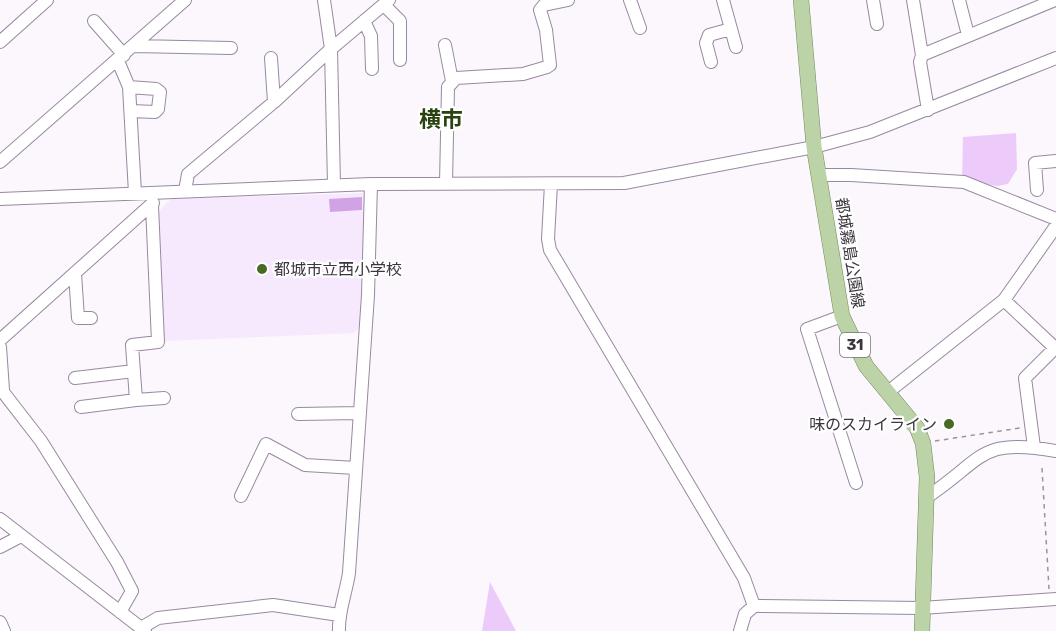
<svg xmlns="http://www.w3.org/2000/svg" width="1056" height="631" viewBox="0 0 1056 631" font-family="Rubik,'Noto Sans JP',sans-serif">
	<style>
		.built { fill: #f7e9fd }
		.green { fill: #eccbfb }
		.water { fill: #d1a2e5 }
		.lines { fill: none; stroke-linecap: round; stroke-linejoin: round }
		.minor-casing { stroke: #9988a1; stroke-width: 14 }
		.major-casing { stroke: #72895c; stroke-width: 16 }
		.path { stroke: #99949c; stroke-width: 1.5; stroke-dasharray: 4.5 4.5; stroke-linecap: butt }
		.minor { stroke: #fff; stroke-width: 12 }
		.major { stroke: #bbd3a6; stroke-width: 15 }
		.poi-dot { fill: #476b23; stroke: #fff; stroke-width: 2 }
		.labels { text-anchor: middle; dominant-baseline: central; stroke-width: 4.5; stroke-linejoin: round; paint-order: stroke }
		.shield { fill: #fff; stroke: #777279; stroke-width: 1.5 }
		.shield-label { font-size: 15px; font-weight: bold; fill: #3d3640 }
		.street-label { font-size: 16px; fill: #3d3640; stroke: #fff }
		.poi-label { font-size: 16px; fill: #3d3640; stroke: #fff; text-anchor: start }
		.district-label { font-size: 22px; font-weight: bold; fill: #2a4210; stroke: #fff }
	</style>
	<rect width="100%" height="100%" fill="#fbf7fc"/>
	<path class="built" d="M365,193L368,198L362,325L354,333L165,341L161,337L158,212L171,199Z"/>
	<path class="green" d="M1016,133L1017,169L1008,184L997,186L962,180L963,137Z
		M490,582L516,631H482Z"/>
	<path class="water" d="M362,197V210L330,212L329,199Z"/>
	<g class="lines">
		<defs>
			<path id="minor" d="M324,0L331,49L334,185
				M630,0L640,28
				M723,0L736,47
				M873,0L877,24
				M913,0L922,55
				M959,0L968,35
				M384,5L400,21V60
				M94,21L124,55
				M364,21L371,36L372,69
				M0,42L47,0
				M445,45L452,81
				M134,46L231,48
				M271,58L274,102
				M118,61L129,87L135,193
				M711,62L706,43L709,35L731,29
				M129,87L156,89L160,92L158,109L155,112L131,111
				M928,110L920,62L922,55L1055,0
				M0,162L185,0
				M819,175H851L964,182L1056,219
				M446,183L448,87L456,78L523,74L547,67L550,65L546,30L540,10L544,5L568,0
				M551,184L548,239L550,250L744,578L754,606L745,614L740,631
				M1037,190L1035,163L1056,161
				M185,191L188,174L274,102L331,49L389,0
				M0,199L371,184L624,183L814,147L870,132L1056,58
				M75,274L78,318H91
				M1004,300L1055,348L1025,378L1034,447
				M842,316L807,329L856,483
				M0,340L153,203
				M0,347L3,390
				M75,378L134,371
				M0,388L41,441L117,562L132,591L120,612
				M888,392L1004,300L1056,226
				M136,400L164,398
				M81,407L136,400L132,345L158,342L152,206
				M298,414L359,413
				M241,496L266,444L305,465L356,468
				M927,497C984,459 979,437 1056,451
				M0,519L145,631
				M0,547L21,536
				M754,606L921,608L1056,599
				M0,622L4,631
				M141,628L158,618L273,605L339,615
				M339,631C338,612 346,593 349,573L368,295L371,184"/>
			<path id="major" d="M801,0L814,147L842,316L866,366L917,428L923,443L927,477L922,631"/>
		</defs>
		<use href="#minor" class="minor-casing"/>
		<use href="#major" class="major-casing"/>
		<path class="path" d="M935,441L1020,428
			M1042,468L1049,589"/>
		<use href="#minor" class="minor"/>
		<use href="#major" class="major"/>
	</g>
	<g class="poi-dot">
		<circle cx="262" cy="269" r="6"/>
		<circle cx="949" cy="424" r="6"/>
	</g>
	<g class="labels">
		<rect class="shield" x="840" y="333" width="30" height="24" rx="4.5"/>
		<g class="shield-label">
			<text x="855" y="345">31</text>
		</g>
		<g class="street-label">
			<text transform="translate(850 253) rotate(81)">都城霧島公園線</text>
		</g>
		<g class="poi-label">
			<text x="274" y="269">都城市立西小学校</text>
			<text x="937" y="424" text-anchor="end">味のスカイライン</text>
		</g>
		<g class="district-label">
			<text x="441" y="119">横市</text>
		</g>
	</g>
</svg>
